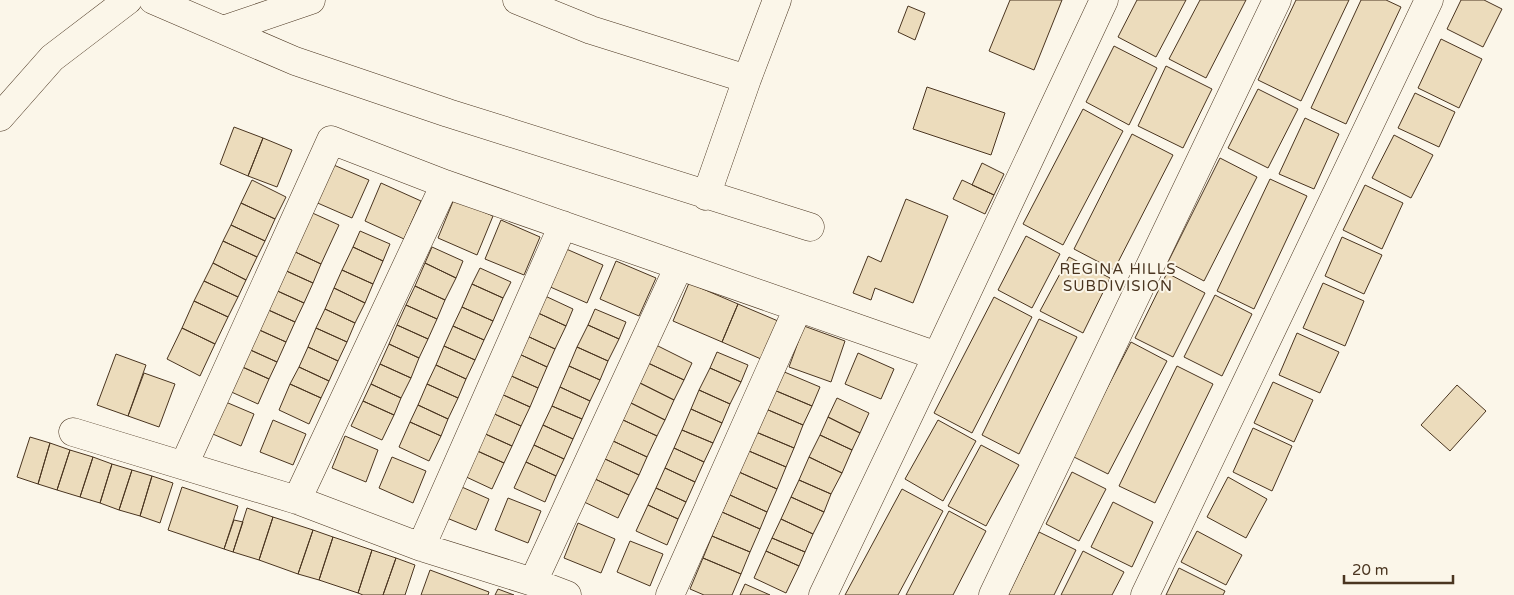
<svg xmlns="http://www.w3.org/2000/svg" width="1514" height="595" viewBox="0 0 1514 595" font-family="'Varela Round',sans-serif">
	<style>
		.building { fill: #ecdcbc; stroke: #4a3520 }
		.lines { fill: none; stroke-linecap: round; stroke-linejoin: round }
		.minor-casing { stroke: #4a3520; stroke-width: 29 }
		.trunk-casing { stroke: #4a3520; stroke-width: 29 }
		.minor { stroke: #fbf6e9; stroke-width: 28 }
		.trunk { stroke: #fbf6e9; stroke-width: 28 }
		.labels { text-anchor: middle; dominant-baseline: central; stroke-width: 4; stroke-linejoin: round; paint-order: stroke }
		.neighbourhood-label { font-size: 15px; letter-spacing: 1px; fill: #4a3520; stroke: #fbf6e9 }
	</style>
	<rect width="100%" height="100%" fill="#fbf6e9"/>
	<path class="building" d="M1010,0H1062L1034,70L989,51Z
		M1137,0H1186L1156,57L1118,37Z
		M1200,0H1246L1206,78L1169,59Z
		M1296,0H1349L1301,101L1258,80Z
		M1361,0H1386L1401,7L1346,124L1311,108Z
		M1461,0H1484L1502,9L1483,47L1447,29Z
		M908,6L925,13L915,40L898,32Z
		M1441,39L1482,59L1459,108L1418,88Z
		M1114,46L1157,68L1129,125L1086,102Z
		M1166,66L1212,89L1183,148L1138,126Z
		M927,87L1005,113L991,155L913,129Z
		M1258,89L1298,109L1268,168L1228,148Z
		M1415,93L1455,112L1439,147L1398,128Z
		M1083,109L1123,131L1063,245L1023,224Z
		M1305,118L1339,134L1314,189L1279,174Z
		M234,127L263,138L248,176L220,164Z
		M1132,134L1173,155L1114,270L1074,249Z
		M1394,135L1433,155L1411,198L1372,178Z
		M263,138L292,150L277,187L248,176Z
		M1220,158L1257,177L1204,281L1168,262Z
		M329,163L369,180L352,218L313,201Z
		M982,163L1004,174L994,195L972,185Z
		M1270,179L1307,196L1254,309L1217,291Z
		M252,180L286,197L275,219L241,203Z
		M962,180L994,195L985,214L953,199Z
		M381,183L421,201L404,239L365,221Z
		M1365,185L1403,203L1382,249L1343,230Z
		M454,199L493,216L477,255L438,238Z
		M906,199L948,216L913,303L875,288L871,300L853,293L868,256L881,262Z
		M241,203L275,219L265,241L231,225Z
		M308,211L339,225L321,264L291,250Z
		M501,220L540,237L524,275L485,259Z
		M231,225L265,241L257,257L223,241Z
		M360,231L390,244L383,261L353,247Z
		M1026,236L1060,254L1032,308L998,290Z
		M1342,237L1382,255L1364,294L1325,276Z
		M223,241L257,257L246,280L213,263Z
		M353,247L383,261L373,284L342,270Z
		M432,247L463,261L456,278L425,263Z
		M564,248L603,265L587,303L548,286Z
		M291,250L321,264L313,283L282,269Z
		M1069,257L1110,278L1083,333L1040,311Z
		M616,261L656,278L639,316L600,299Z
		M213,263L246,280L238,297L204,281Z
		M425,263L456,278L445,300L415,286Z
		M480,268L511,282L503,298L472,284Z
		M282,269L313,283L304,303L273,289Z
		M342,270L373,284L365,303L334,288Z
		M1167,273L1205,293L1173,357L1135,338Z
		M204,281L238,297L228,317L194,301Z
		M689,283L738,304L722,342L673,321Z
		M1323,283L1364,301L1345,346L1303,328Z
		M472,284L503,298L493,321L462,307Z
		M415,286L445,300L437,319L406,305Z
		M334,288L365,303L355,323L325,309Z
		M273,289L304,303L295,322L264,308Z
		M543,295L573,309L566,326L536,312Z
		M1215,295L1252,314L1222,376L1184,357Z
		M994,297L1032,317L972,433L934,413Z
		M194,301L228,317L215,344L182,328Z
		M738,304L778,321L761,359L722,342Z
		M406,305L437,319L428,339L397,325Z
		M462,307L493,321L484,340L453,326Z
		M264,308L295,322L286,342L255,328Z
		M325,309L355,323L347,342L316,328Z
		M595,309L626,322L619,339L588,325Z
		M536,312L566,326L555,349L525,335Z
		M1039,319L1077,337L1019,454L982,435Z
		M397,325L428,339L419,358L389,344Z
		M588,325L619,339L608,361L577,347Z
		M453,326L484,340L475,360L444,346Z
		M804,326L845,341L831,382L789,367Z
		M182,328L215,344L200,376L167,359Z
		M255,328L286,342L277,362L246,348Z
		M316,328L347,342L338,361L308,347Z
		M1297,333L1339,352L1320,393L1279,375Z
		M525,335L555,349L547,367L517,353Z
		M1131,342L1167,361L1108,474L1072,456Z
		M389,344L419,358L411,378L380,364Z
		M656,345L692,363L684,380L648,363Z
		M444,346L475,360L466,379L436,365Z
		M308,347L338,361L329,381L299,367Z
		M577,347L608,361L600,380L569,366Z
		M246,348L277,362L269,379L238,365Z
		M717,352L748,365L741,382L710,368Z
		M517,353L547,367L538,388L507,374Z
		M858,353L894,369L881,399L845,384Z
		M116,354L146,365L128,416L97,405Z
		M648,363L684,380L674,400L638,382Z
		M380,364L411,378L401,398L371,384Z
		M238,365L269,379L258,404L227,390Z
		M436,365L466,379L458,398L427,384Z
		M569,366L600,380L590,401L560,387Z
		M1177,366L1213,384L1155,503L1119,486Z
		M299,367L329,381L321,398L290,384Z
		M710,368L741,382L730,404L699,390Z
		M782,371L820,387L812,406L774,390Z
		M144,373L175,384L159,427L128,416Z
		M507,374L538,388L530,407L499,393Z
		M638,382L674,400L665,420L629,402Z
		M1273,382L1313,400L1294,442L1254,423Z
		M290,384L321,398L309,424L279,410Z
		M371,384L401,398L394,415L363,401Z
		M427,384L458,398L448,419L418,405Z
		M1457,385L1486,411L1450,451L1421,425Z
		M560,387L590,401L582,419L552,406Z
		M699,390L730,404L722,423L691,409Z
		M774,390L812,406L803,425L766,409Z
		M499,393L530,407L521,426L490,412Z
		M837,398L869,413L860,433L828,417Z
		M221,400L254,414L241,446L208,432Z
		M363,401L394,415L382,440L351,426Z
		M629,402L665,420L657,436L621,419Z
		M418,405L448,419L441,436L410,422Z
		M552,406L582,419L573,439L543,425Z
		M691,409L722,423L713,443L682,430Z
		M766,409L803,425L794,448L756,432Z
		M490,412L521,426L512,446L481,432Z
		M828,417L860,433L852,450L820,435Z
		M621,419L657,436L647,457L611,440Z
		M273,420L306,434L293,465L260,452Z
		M938,420L976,441L943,501L905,479Z
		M410,422L441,436L429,461L399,447Z
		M543,425L573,439L564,459L534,445Z
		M1253,428L1292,446L1272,491L1233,472Z
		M682,430L713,443L704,462L674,448Z
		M481,432L512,446L504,463L473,449Z
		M756,432L794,448L786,467L749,451Z
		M820,435L852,450L842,473L809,457Z
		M345,436L378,450L366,482L332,468Z
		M30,437L50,443L38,484L17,477Z
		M611,440L647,457L639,475L603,458Z
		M50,443L70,450L57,490L38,484Z
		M534,445L564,459L556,476L526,462Z
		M981,445L1019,465L986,526L948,506Z
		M674,448L704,462L695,482L665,468Z
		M473,449L504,463L492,489L462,475Z
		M70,450L93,457L80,497L57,490Z
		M749,451L786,467L777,489L739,472Z
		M93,457L112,464L100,503L80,497Z
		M392,457L426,471L413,503L379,488Z
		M809,457L842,473L831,494L799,480Z
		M603,458L639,475L629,495L593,478Z
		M526,462L556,476L545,502L514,488Z
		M112,464L132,470L119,510L100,503Z
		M665,468L695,482L686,502L656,488Z
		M132,470L152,476L140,516L119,510Z
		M739,472L777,489L767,512L730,495Z
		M1072,472L1106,489L1079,541L1046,524Z
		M152,476L173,483L160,523L140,516Z
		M1228,477L1267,499L1246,538L1207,517Z
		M593,478L629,495L618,518L582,501Z
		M799,480L831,494L824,512L791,497Z
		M455,484L489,499L476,530L442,516Z
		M182,487L238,506L224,549L168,530Z
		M656,488L686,502L678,519L648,505Z
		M902,489L943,511L898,595H845Z
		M730,495L767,512L760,529L722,512Z
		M791,497L824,512L813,534L781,519Z
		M508,498L541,511L528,543L495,530Z
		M1113,502L1153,522L1132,567L1091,547Z
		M648,505L678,519L667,545L636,531Z
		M247,508L273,517L259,560L233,552Z
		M949,511L986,531L953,595H906Z
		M722,512L760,529L750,552L712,536Z
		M273,517L313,530L298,574L259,560Z
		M781,519L813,534L805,552L772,538Z
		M234,520L243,522L233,552L224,549Z
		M578,523L615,539L601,573L564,558Z
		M313,530L333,537L319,580L298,574Z
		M1197,531L1242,555L1226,585L1181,562Z
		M1039,532L1076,550L1054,595H1008Z
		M712,536L750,552L741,574L703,558Z
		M333,537L372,550L358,593L319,580Z
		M772,538L805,552L799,566L766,551Z
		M630,541L663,554L650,586L617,572Z
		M372,550L396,558L383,595H363L358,593Z
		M766,551L799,566L786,593L754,578Z
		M1083,551L1124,572L1112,595H1061Z
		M396,558L415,565L405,595H383Z
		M703,558L741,574L732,595H704L690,589Z
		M1179,568L1225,591L1223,595H1166Z
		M430,570L489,592L488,595H421Z
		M745,584L770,595H740Z
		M498,589L514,595H495Z"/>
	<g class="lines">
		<defs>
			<path id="minor" d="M153,0L295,61L448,113L810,227
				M517,0L591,30L747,79
				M223,30L311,0
				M706,196L747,79L777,0
				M73,432L297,500L421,547L533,582L567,595
				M184,465L331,140L445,184L937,356
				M297,500L445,184
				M421,547L563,225
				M533,582L679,266
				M670,595L798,308
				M823,595L937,356L1104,0
				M993,595L1277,0
				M1145,595L1429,0"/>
			<path id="trunk" d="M0,117L52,58L128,0"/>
		</defs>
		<use href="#minor" class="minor-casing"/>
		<use href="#trunk" class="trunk-casing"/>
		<use href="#minor" class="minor"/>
		<use href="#trunk" class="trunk"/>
	</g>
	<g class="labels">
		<g class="neighbourhood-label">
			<text x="1118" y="269">REGINA HILLS<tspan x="1118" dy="17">SUBDIVISION</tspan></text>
		</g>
	</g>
	<path d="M1344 575v8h109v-8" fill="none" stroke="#4a3520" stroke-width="2.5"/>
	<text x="1352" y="575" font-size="15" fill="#4a3520" stroke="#fbf6e9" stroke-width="4" paint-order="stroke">20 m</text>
</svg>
